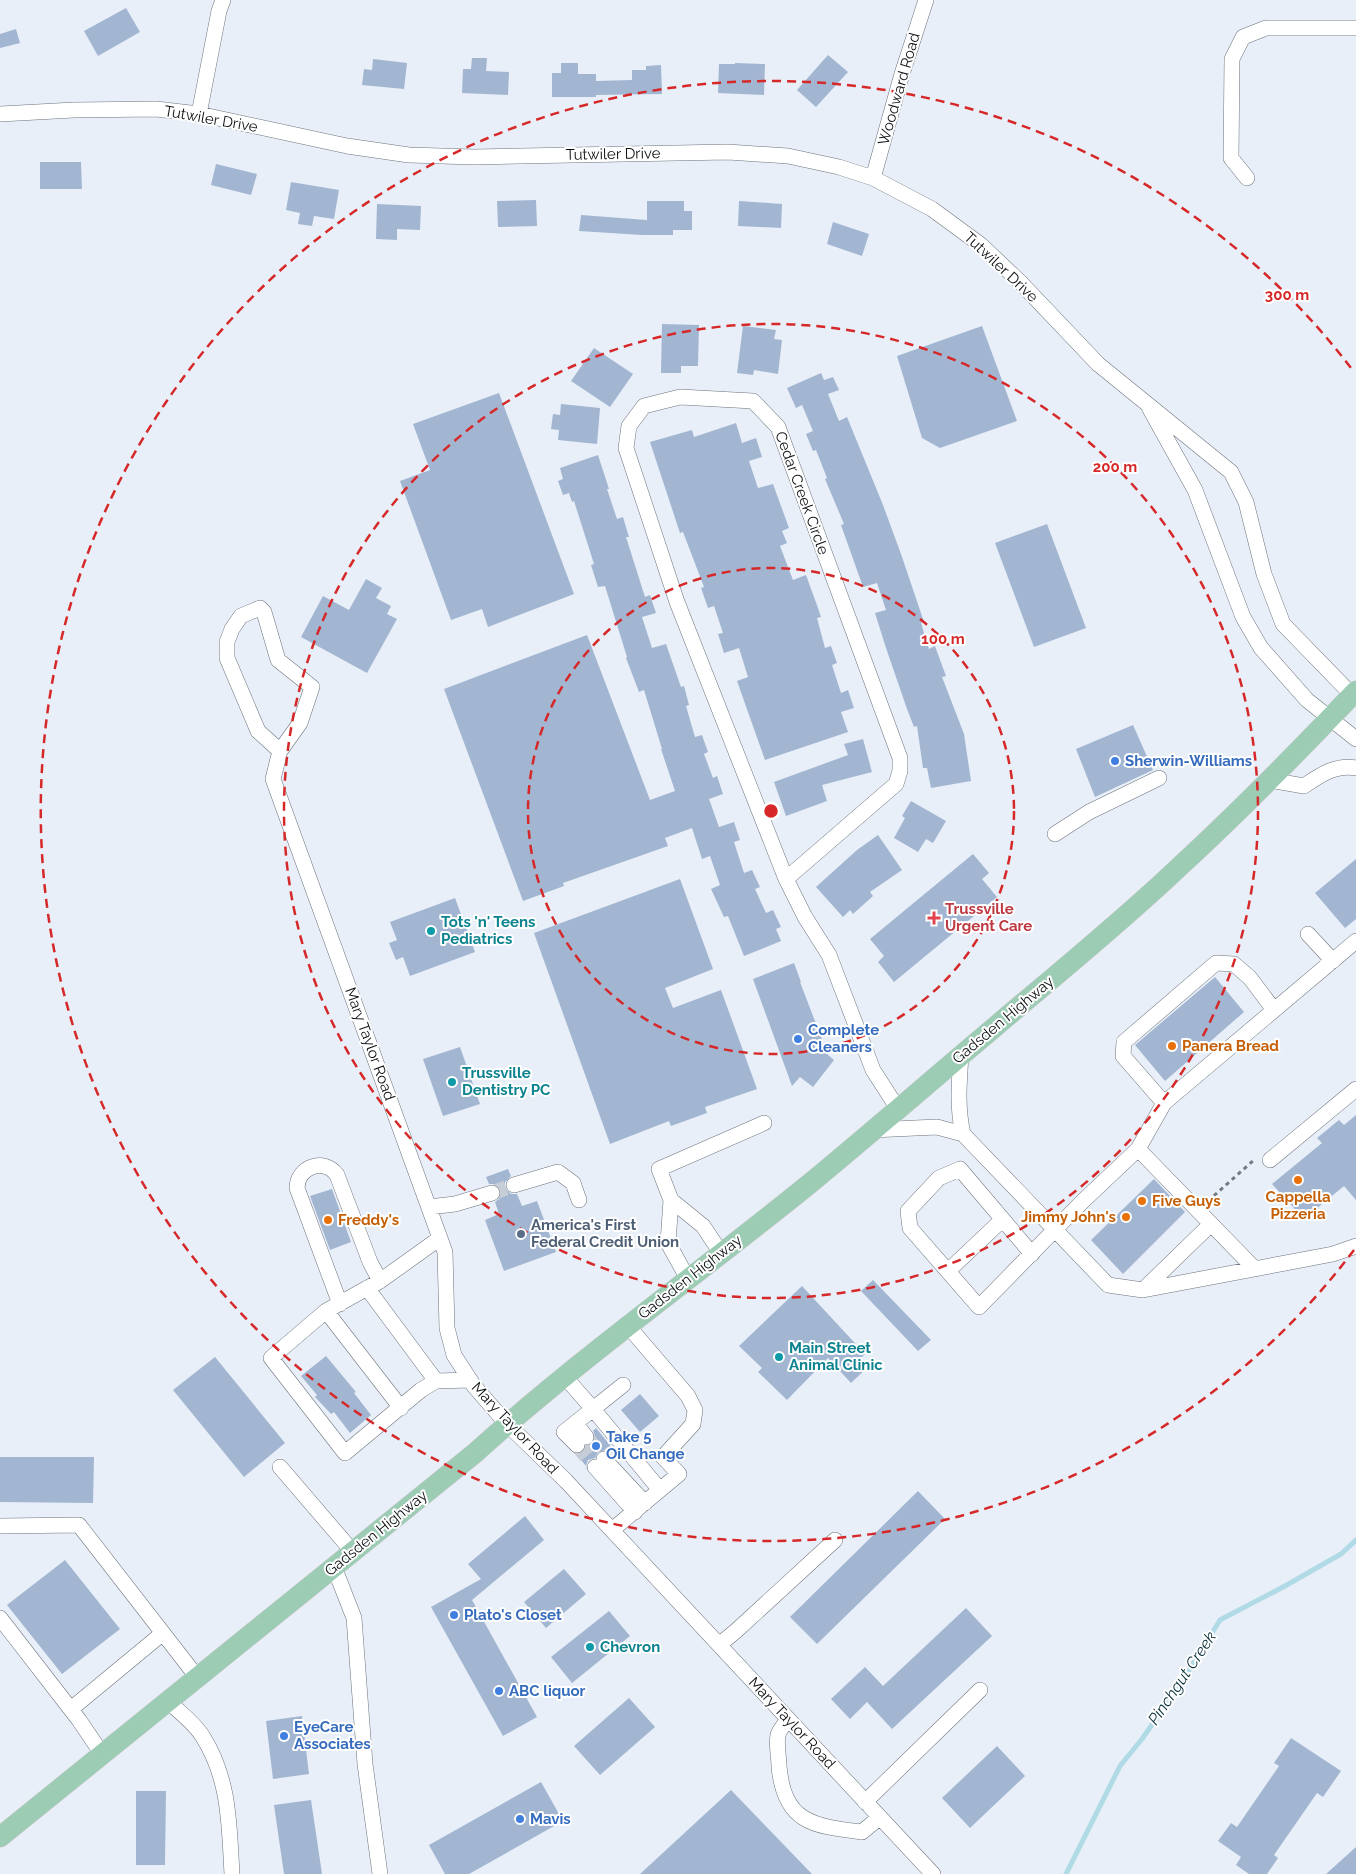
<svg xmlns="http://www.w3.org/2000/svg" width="1356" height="1874" viewBox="0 0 1356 1874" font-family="Raleway,sans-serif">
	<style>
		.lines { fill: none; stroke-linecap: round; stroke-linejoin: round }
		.stream { stroke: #b0dae5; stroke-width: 5 }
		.building { fill: #a2b6d2 }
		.minor-tunnel { stroke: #c7cdd6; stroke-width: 15; stroke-dasharray: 15 8; stroke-linecap: butt }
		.minor-casing { stroke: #6d737c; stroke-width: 16 }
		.major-casing { stroke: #cacacb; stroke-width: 21 }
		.path { stroke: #757a80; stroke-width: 3; stroke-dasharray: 4 4; stroke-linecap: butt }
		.minor { stroke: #fff; stroke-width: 15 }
		.major { stroke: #9dccb5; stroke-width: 20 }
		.ring { fill: none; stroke: #d62828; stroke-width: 2.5; stroke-dasharray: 9 6 }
		.shop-dot { fill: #3f7fe0; stroke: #fff; stroke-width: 2 }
		.health-dot { fill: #e0444e; stroke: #fff; stroke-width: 2 }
		.culture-dot { fill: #0f9aa8; stroke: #fff; stroke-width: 2 }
		.food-dot { fill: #e8710a; stroke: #fff; stroke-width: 2 }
		.service-dot { fill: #5c6f8a; stroke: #fff; stroke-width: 2 }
		.labels { text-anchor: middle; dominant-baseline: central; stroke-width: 4; stroke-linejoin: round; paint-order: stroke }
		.street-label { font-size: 15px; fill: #0c0f12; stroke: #fff }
		.shop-label { font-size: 15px; font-weight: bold; fill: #366cbe; stroke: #fff; text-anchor: start }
		.health-label { font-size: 15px; font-weight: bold; fill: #be3a42; stroke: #fff; text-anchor: start }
		.culture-label { font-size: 15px; font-weight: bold; fill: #0d838f; stroke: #fff; text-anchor: start }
		.food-label { font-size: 15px; font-weight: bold; fill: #c56008; stroke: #fff; text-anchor: start }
		.service-label { font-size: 15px; font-weight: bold; fill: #4e5e75; stroke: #fff; text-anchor: start }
		.water-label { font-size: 16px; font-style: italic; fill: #08313a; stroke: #fff }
		.centre { fill: #d62828; stroke: #fff; stroke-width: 2.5 }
		.ring-label { font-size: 15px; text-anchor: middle; font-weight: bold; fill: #d62828; stroke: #fff; stroke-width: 4; stroke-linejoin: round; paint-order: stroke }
	</style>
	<rect width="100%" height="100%" fill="#e8eff8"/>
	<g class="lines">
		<path class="stream" d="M1066,1874L1120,1766L1142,1739L1183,1680L1220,1620L1285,1586L1341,1554L1356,1540"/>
	</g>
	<path class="building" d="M126,8L140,32L98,56L84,31Z
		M16,29L20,43L0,48V34Z
		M828,55L848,72L816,107L797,90Z
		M472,58H487L486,71L509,72L508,95L462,93L463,69H471Z
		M373,59L407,63L404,89L362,85L364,69L372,70Z
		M561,63H578V74H596V81L632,80V70H646V66L661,65L662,94L596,95V97H552V73H561Z
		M735,63L765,64L764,95L718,93L719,64H735Z
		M40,162H81L82,189H40Z
		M216,164L257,174L251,195L211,185Z
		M291,182L339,190L334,219L314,216L312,226L298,224L300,213L286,210Z
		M536,200L537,226L498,227L497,201Z
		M647,201H684V211H692V230H673V235H642L579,231L581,215L647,220Z
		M739,201L782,204L781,228L738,226Z
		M377,204L421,206L420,230L397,229V240L376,239Z
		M833,222L869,234L862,256L827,244Z
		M662,324L699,325L698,366H681V373H661Z
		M743,326L776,330L774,339L782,340L778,374L754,370L753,375L737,373Z
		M982,326L1017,421L940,448L922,438L897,356Z
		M594,348L633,374L610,407L571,381Z
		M821,373L824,380L833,377L839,390L828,394L839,421L847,417L883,505L901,554L924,622L921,623L929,649L935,646L946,676L942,677L964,734L971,781L931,788L927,768H923L917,726L914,727L907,709L886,648L875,613L886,610L877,583L863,587L841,525L844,524L825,479L827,478L816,450L813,451L806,434L813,431L802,405L796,408L787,388Z
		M499,393L574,594L488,627L482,609L451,620L400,481L430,470L413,424Z
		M561,404L600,408L597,444L558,440L559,430L551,429L553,414L560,415Z
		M736,423L742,443L756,438L762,457L749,461L758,488L773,484L789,528L782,531L787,543L780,546L793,580L806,575L818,608L821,617L817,618L825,648L831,646L837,663L832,665L841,693L848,690L854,708L841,712L848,732L765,760L737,681L748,677L739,648L724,653L718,634L723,633L714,606L708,608L701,588L704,587L683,532L680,533L650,442L692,430L694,437Z
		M598,455L609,489H607L617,519L623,517L629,537H626L645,597L650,595L656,613L642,617L652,648L666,644L681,687L684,686L689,705L686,706L695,737L702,735L708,752L704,754L713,778L717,776L723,794L709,799L719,827L734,822L740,840L734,842L744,873L752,870L760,887L755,889L766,913L773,910L781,927L776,929L781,941L744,956L728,916L724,917L711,889L720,885L710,856L702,859L692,828L665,838L668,846L563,883L564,886L523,901L444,689L587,635L650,800L675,791L661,749H662L644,690L639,692L626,658L627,657L605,586L598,587L591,565L594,564L574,501L572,502L569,493L563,495L558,481L563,479L560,468Z
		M1047,524L1086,628L1034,647L995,543Z
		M366,579L382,588L376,598L391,606L387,614L397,619L367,673L301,637L323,596L349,610Z
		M1133,725L1153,770L1095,797L1076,749Z
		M863,739L872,772L822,785L827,801L786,816L774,782L848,755L844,744Z
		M911,801L946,821L933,843L926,839L918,852L894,838L905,818L902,816Z
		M878,835L902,870L870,892L873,896L853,914L850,910L843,917L816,887L857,850Z
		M973,854L989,873L982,879L997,897L894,982L878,962L884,956L870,939Z
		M1356,859V919L1345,928L1315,893Z
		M680,879L713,969L665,988L673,1008L721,990L757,1089L705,1107L707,1113L671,1126L669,1121L610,1144L534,933Z
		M455,898L475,952L410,976L403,957L396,960L389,943L397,940L390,922Z
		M794,963L801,982H800L828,1055L834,1060L813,1087L800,1077L792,1086L753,979Z
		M1215,977L1244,1012L1165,1081L1135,1045Z
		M460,1047L480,1104L443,1116L423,1059Z
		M1356,1115V1200L1344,1186L1304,1219L1272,1184L1322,1143L1317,1138L1339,1120L1344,1125Z
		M508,1169L511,1176L505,1182V1188L511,1194H517L522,1206L537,1201L556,1252L504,1271L485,1220L499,1214L495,1202L499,1199L501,1191L495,1184H489L486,1177Z
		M1154,1179L1185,1212L1123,1274L1091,1240Z
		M332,1189L351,1242L330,1250L310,1196Z
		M873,1280L931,1340L918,1351L861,1291Z
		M802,1286L865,1354L860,1359L868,1367L851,1383L828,1358L787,1400L758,1372L762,1368L739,1346Z
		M326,1356L356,1392L354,1393L371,1415L350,1433L334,1412L331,1414L315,1397L317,1395L301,1376Z
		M215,1357L285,1443L244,1477L173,1390Z
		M640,1394L659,1416L640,1432L621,1410Z
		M596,1428L614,1450L611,1453L606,1450L598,1452L595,1458L588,1460L586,1466L576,1454L583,1452L586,1446L592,1444L595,1436L593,1431Z
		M0,1457H94L93,1503L0,1502Z
		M918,1491L945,1519L817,1644L790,1617Z
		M525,1516L544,1540L472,1600L537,1717L503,1736L431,1607L481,1579L468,1564Z
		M65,1560L120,1629L62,1674L7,1605Z
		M564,1569L586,1594L546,1628L524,1602Z
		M966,1608L992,1636L892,1729L867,1702L850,1719L831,1699L865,1667L883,1686Z
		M609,1611L630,1636L572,1683L551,1657Z
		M629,1698L655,1727L600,1775L574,1746Z
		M302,1716L309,1774L273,1779L266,1721Z
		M1291,1738L1341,1771L1323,1797L1317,1793L1274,1855L1278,1858L1267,1874H1249L1236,1865L1241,1857L1218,1841L1231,1823L1237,1827L1279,1766L1274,1763Z
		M997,1746L1025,1776L970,1828L942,1798Z
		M541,1782L563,1821L469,1874H445L429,1845Z
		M731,1790L812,1874H640Z
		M136,1791H166L165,1865H136Z
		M311,1800L322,1874H284L274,1805Z
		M1356,1847V1874H1326Z"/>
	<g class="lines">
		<path class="minor-tunnel" d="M492,1193L514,1185
			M586,1437L604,1459
			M577,1445L595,1467"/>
		<defs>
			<path id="minor" d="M0,114L74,110L156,109L199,114L347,146L409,155L474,157L728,152L788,156L839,167L873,178L932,209L981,245L1020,282L1098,364L1231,472L1246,502L1264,574L1283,624L1356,699
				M199,114L219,11L223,0
				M873,178L902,74L926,0
				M1247,178L1231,158L1232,59L1243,37L1266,28H1356
				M680,397L753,401L778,427L900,758V771L896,784L786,879L677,602L626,448L629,426L644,406Z
				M1150,409L1195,490L1243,617L1261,648L1307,700L1356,739
				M260,608L264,612L278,660L312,687L300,723L280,751L258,731L227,658V642L232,629L241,616Z
				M280,751L273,779L445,1252L447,1328L454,1355L474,1386L507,1424L566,1481L933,1874
				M1269,780L1304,786C1320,775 1336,764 1356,768
				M1055,834L1089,812L1159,778
				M786,879L805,917L829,955L873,1070L898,1109
				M1308,934L1333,961
				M961,1056C959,1083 957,1108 963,1134
				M1164,1103L1123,1056L1124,1042L1216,963L1234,964L1250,978L1274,1010
				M872,1130L937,1127L963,1134L1108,1285L1143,1290L1333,1254L1356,1246
				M1138,1149L1255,1269
				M1270,1160L1356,1089
				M514,1185L558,1172L573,1183L579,1200
				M671,1200L703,1226L721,1253
				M429,1207L455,1204L492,1193
				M440,1238L380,1281L326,1311L271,1358L345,1453L421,1390L436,1381L470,1380
				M1032,1254L960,1169L939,1178L908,1211L910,1228L979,1307L1083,1201L1138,1149L1164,1103L1356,941
				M948,1271L1002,1220
				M688,1279L668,1243L671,1200L659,1169L764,1123
				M367,1288L436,1381
				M1143,1290L1211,1224
				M340,1304L297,1188C297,1167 324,1157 337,1175L370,1262L380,1281
				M326,1311L401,1408
				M565,1377L593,1409L564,1432L577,1445
				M623,1385L593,1409L660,1490
				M575,1423L586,1437
				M604,1459L645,1503
				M280,1467L353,1552
				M595,1467L635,1512
				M0,1526L79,1525L197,1677
				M612,1530L679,1474L663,1457L693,1424L695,1410L688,1396L628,1326
				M334,1567L354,1618L365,1764L380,1874
				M0,1618L79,1720L102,1754
				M719,1645L737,1630L835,1540
				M168,1701C179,1712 195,1723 203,1737C230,1780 229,1825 232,1874
				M71,1709L163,1633
				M788,1719C785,1724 779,1730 778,1735C776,1744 779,1758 779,1766C784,1823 813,1826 862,1832L880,1817
				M865,1802L980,1690"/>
			<path id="major" d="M0,1837L475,1453C580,1358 697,1275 808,1185C871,1133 933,1079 996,1026C1057,974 1119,924 1177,869C1239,812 1298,752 1356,691"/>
		</defs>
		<use href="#minor" class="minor-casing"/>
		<use href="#major" class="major-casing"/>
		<path class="path" d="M1208,1201L1255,1159"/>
		<use href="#minor" class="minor"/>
		<use href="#major" class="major"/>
	</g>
	<g class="ring">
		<circle cx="771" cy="811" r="243"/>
		<circle cx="771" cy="811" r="487"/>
		<path d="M1354 1250A730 730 0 1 1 1354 372"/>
	</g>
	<g class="shop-dot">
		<circle cx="1115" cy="761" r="5"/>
		<circle cx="798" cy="1039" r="5"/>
		<circle cx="596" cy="1446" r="5"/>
		<circle cx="454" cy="1615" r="5"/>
		<circle cx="499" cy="1691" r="5"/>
		<circle cx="284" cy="1736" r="5"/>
		<circle cx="520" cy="1819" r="5"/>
	</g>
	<path class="health-dot" d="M931.5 910.5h5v5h5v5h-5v5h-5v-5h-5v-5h5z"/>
	<g class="culture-dot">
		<circle cx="431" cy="931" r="5"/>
		<circle cx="452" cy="1082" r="5"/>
		<circle cx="779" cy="1357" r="5"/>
		<circle cx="590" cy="1647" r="5"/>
	</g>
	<g class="food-dot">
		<circle cx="1172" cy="1046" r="5"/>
		<circle cx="1298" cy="1180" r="5"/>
		<circle cx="1142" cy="1201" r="5"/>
		<circle cx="1126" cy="1217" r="5"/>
		<circle cx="328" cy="1220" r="5"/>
	</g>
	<circle class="service-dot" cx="521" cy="1234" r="5"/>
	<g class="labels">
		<g class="street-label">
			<text transform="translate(899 89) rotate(-74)">Woodward Road</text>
			<text transform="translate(211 119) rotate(10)">Tutwiler Drive</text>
			<text transform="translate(613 154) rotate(-1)">Tutwiler Drive</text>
			<text transform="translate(1001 267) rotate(43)">Tutwiler Drive</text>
			<text transform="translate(802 493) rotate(70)">Cedar Creek Circle</text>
			<text transform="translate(1003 1020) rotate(-40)">Gadsden Highway</text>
			<text transform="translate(370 1044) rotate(70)">Mary Taylor Road</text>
			<text transform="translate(690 1277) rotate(-38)">Gadsden Highway</text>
			<text transform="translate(515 1428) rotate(47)">Mary Taylor Road</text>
			<text transform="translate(376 1533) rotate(-39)">Gadsden Highway</text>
			<text transform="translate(792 1723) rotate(47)">Mary Taylor Road</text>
		</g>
		<g class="shop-label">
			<text x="1125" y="761">Sherwin-Williams</text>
			<text x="808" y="1030">Complete<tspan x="808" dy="17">Cleaners</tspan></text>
			<text x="606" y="1437">Take 5<tspan x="606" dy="17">Oil Change</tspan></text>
			<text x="464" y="1615">Plato's Closet</text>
			<text x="509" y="1691">ABC liquor</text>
			<text x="294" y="1727">EyeCare<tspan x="294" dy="17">Associates</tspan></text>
			<text x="530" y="1819">Mavis</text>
		</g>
		<g class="health-label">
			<text x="945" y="909">Trussville<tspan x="945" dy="17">Urgent Care</tspan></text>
		</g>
		<g class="culture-label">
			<text x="441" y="922">Tots 'n' Teens<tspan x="441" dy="17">Pediatrics</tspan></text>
			<text x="462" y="1073">Trussville<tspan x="462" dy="17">Dentistry PC</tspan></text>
			<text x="789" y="1348">Main Street<tspan x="789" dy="17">Animal Clinic</tspan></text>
			<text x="600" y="1647">Chevron</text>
		</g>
		<g class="food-label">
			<text x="1182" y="1046">Panera Bread</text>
			<text x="1298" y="1197" text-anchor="middle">Cappella<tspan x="1298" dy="17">Pizzeria</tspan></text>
			<text x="1152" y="1201">Five Guys</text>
			<text x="1116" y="1217" text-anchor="end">Jimmy John's</text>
			<text x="338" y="1220">Freddy's</text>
		</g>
		<g class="service-label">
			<text x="531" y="1225">America's First<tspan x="531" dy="17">Federal Credit Union</tspan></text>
		</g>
		<g class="water-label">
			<text transform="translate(1182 1678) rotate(-56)">Pinchgut Creek</text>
		</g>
	</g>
	<circle cx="771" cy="811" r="8" class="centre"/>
	<g class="ring-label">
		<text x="1287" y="300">300 m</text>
		<text x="1115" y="472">200 m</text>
		<text x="943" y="644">100 m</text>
	</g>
</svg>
